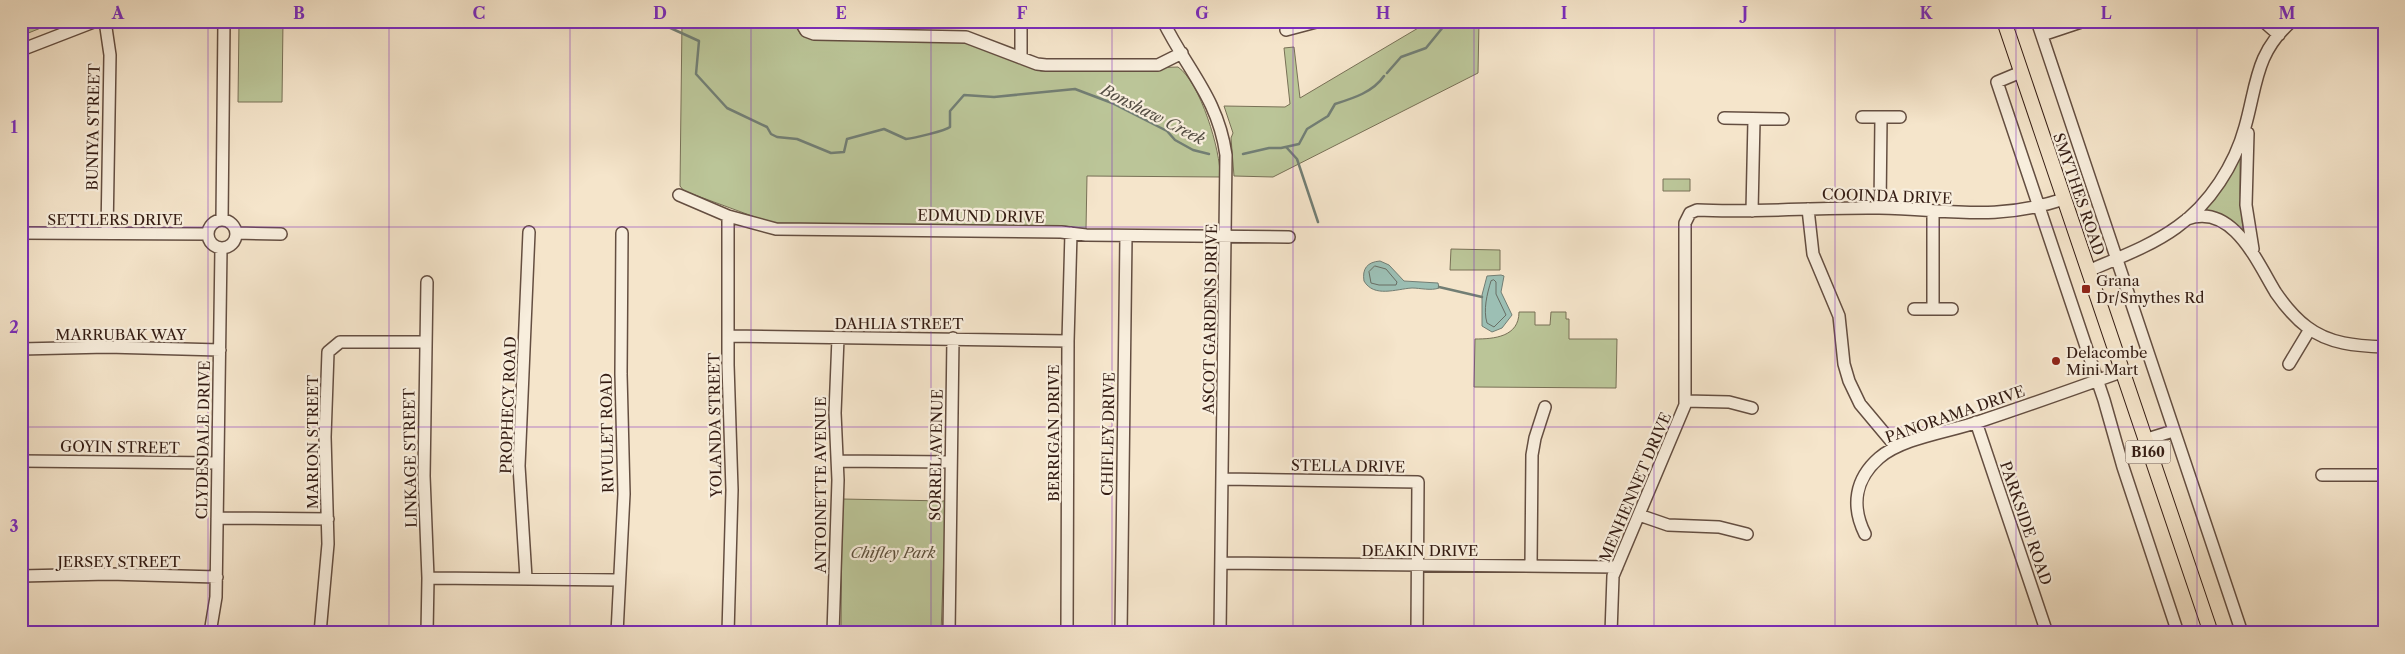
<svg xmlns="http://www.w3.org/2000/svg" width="2405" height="654" viewBox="0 0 2405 654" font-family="'Libre Caslon Text',serif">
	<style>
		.green { fill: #bbc598; stroke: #787056 }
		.water { fill: #9cbfb4; stroke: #727e74 }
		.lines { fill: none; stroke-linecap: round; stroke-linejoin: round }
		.shore { stroke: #686e64; stroke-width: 1 }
		.stream { stroke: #727e74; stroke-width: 2.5 }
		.minor-casing { stroke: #644e41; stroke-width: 14 }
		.major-casing { stroke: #341c13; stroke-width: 16 }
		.minor { stroke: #f8eedd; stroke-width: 11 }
		.major { stroke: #f5e5cb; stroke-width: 14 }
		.grid { fill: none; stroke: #7b2cbf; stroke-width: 1; stroke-opacity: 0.55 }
		.poi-dot { fill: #8f2418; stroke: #f8eedd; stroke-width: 2 }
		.labels { text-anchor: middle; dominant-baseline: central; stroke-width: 4.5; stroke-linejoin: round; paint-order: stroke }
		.shield { fill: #f8eedd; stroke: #6f5b50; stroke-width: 1 }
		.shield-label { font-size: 14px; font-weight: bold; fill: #341c13 }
		.street-label { font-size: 15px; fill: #341c13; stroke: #f8eedd }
		.poi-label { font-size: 15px; fill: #341c13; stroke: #f8eedd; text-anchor: start }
		.park-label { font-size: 15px; font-style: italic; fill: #5c4f3b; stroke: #f8eedd }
		.water-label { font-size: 16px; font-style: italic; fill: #534d43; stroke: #f8eedd }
		.neatline { fill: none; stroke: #7b2cbf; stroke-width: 2 }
		.grid-label { font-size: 16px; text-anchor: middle; font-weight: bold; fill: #7b2cbf }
	</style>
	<rect width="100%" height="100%" fill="#f5e5cb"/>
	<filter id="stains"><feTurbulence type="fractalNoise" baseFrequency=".004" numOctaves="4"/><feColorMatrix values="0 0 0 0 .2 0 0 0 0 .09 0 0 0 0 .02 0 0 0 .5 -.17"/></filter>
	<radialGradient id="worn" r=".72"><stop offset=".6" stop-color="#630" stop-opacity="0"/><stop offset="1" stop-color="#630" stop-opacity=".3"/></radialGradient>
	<path class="green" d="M21,21H58L21,36Z
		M239,21H283L282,102H238Z
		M682,21H793L801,35L816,40L965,42L1041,71L1178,67C1200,82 1221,151 1220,177L1087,176L1086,229L1065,226L773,223L763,220L684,191L680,186Z
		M1430,21H1479L1478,73L1273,177L1234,176L1231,138L1233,133L1224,106L1285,107L1290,104L1284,48L1294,47L1300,98Z
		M2240,156V193L2243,231L2225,217L2203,210Z
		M1663,179H1690V191H1663Z
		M1451,249L1500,250V270H1450Z
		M1519,312H1535V325H1550L1551,312H1566V319H1569V339H1617L1616,388L1474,387L1475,339C1494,339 1519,337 1519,312Z
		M842,499L946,501L941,633H841Z"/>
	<path class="water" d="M1380,261L1389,265L1404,281L1438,283L1439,288C1431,291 1420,288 1412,288C1396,289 1374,298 1364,281C1362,269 1367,262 1380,261Z
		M1501,275L1504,276L1501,292L1512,315L1502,328L1492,332L1482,326V295L1487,276Z"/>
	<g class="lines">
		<path class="shore" d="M1375,266L1386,269L1397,282L1396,285H1379L1371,283L1369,272Z
			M1494,280L1496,282V294L1506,315L1494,327L1487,323C1483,310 1487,294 1491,281Z"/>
		<path class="stream" d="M655,21L699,41L696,74L727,108L767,127L771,134L777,137L797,139L831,153L844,152L847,139L884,129L906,139C914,138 945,131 950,127V111L964,95L994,97L1075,89L1112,103L1167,131L1175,140L1193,150L1209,154
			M1387,73L1401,57L1426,48L1448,21
			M1287,148L1297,159L1318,222
			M1243,154L1269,148H1281L1299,144L1307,129L1328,116L1335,104C1354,98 1373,92 1384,76
			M1439,287L1482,297"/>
		<defs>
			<path id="minor" d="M105,21L110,55L107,233
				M800,21L806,31L814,34L966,37L1037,64L1046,65H1158L1182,53
				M1021,21V58
				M1163,21C1187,70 1218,98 1226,155L1220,633
				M2037,21L2242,633
				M2263,21L2279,35
				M1286,30L1320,21
				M2042,35L2084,21
				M21,50L96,21
				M2021,72L1997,82L2104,400L2123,467L2178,633
				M1862,117H1900
				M1724,118L1783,119
				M2248,133L2246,205L2253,249
				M679,195L728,216L776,229L1061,232L1086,235L1289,237
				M1880,208L1881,118
				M1808,209L1813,254L1839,316L1844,364L1849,381L1860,404L1896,447
				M1752,211L1754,120
				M1933,211V309
				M2187,219C2233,202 2258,264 2276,293C2285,306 2295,318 2307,327C2329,344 2357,346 2384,347
				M208 234a14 14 0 1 1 28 0a14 14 0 1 1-28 0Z
				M222,220L224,21
				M21,233L208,234
				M236,233L281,234
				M2088,271C2118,258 2151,246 2177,227C2210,204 2235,164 2245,127C2257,85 2255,53 2292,21
				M1914,309H1952
				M729,336L1068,341
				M21,349L107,347L220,350
				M2289,364L2310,329
				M1685,401L1729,402L1752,408
				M1976,422L2047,633
				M2144,440L2173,431
				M21,461L218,463
				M838,461L951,462
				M2322,475H2384
				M1224,479L1418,482L1417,633
				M1639,515L1668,525L1719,527L1747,534
				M217,518L328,519
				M1865,534C1851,506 1855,479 1879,458C1902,438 1948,432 1978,422C2026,406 2074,389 2121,372
				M1223,563L1617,567
				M1531,565L1532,455L1535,438L1545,407
				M21,576L109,574L217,577
				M428,578L618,580
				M526,578L519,466L529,232
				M210,633L216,597L221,248
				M320,633L328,544L325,437L328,352L340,342H425
				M427,633L428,578L424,476L427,282
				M617,633L624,494L621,374L622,233
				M728,633L732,490L728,365V216
				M833,633L838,480L835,413L838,338
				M949,633L953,338
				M1067,633L1068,341L1071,233
				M1121,633L1126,236
				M1611,633L1613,576L1685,405V223L1690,213L1697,210C1758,213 1818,207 1879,208C1949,209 1994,222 2064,199"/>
			<path id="major" d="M2004,21L2211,633"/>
		</defs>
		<use href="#minor" class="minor-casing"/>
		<use href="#major" class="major-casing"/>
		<use href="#minor" class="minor"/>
		<use href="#major" class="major"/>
	</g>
	<path class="grid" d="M208,21V633M389,21V633M570,21V633M751,21V633M931,21V633M1112,21V633M1293,21V633M1474,21V633M1654,21V633M1835,21V633M2016,21V633M2197,21V633M21,227H2384M21,427H2384"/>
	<g class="poi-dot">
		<rect x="2081" y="284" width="10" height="10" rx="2.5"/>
		<circle cx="2056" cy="361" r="5"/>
	</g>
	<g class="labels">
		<rect class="shield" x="2125.5" y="440.5" width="45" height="23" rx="4"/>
		<g class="shield-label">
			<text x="2148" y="452">B160</text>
		</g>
		<g class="street-label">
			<text transform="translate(93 127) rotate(-89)">BUNIYA STREET</text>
			<text transform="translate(2079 194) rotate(71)">SMYTHES ROAD</text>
			<text transform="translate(1887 196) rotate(2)">COOINDA DRIVE</text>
			<text transform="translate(981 216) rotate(1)">EDMUND DRIVE</text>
			<text x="115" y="219">SETTLERS DRIVE</text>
			<text transform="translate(1210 319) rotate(-89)">ASCOT GARDENS DRIVE</text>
			<text x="899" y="323">DAHLIA STREET</text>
			<text x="121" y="334">MARRUBAK WAY</text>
			<text transform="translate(508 405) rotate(-88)">PROPHECY ROAD</text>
			<text transform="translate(1955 414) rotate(-19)">PANORAMA DRIVE</text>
			<text transform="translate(715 425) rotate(-91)">YOLANDA STREET</text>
			<text transform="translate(607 433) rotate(-91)">RIVULET ROAD</text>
			<text transform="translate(1053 433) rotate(-90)">BERRIGAN DRIVE</text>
			<text transform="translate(1108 434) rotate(-89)">CHIFLEY DRIVE</text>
			<text transform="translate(203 440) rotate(-89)">CLYDESDALE DRIVE</text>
			<text transform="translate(312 442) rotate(-90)">MARION STREET</text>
			<text transform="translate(120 447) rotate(1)">GOYIN STREET</text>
			<text transform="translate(936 455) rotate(-89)">SORREL AVENUE</text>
			<text transform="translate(410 458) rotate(-91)">LINKAGE STREET</text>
			<text transform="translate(1348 466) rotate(1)">STELLA DRIVE</text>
			<text transform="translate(820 485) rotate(-90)">ANTOINETTE AVENUE</text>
			<text transform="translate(1635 487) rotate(-67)">MENHENNET DRIVE</text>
			<text transform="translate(2026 523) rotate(71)">PARKSIDE ROAD</text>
			<text x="1420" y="550">DEAKIN DRIVE</text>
			<text x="119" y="561">JERSEY STREET</text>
		</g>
		<g class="poi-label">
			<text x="2096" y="280">Grana<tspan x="2096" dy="17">Dr/Smythes Rd</tspan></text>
			<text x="2066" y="352">Delacombe<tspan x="2066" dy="17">Mini Mart</tspan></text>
		</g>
		<g class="park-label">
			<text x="893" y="552">Chifley Park</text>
		</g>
		<g class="water-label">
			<text transform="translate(1153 114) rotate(27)">Bonshaw Creek</text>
		</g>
	</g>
	<rect width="2405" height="654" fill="none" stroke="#f5e5cb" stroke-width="55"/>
	<rect x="28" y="28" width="2350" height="598" class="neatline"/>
	<g class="grid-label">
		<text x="118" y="19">A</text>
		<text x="299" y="19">B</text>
		<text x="479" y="19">C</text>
		<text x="660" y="19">D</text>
		<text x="841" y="19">E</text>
		<text x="1022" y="19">F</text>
		<text x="1202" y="19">G</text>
		<text x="1383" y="19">H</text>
		<text x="1564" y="19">I</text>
		<text x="1745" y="19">J</text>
		<text x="1926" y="19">K</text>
		<text x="2106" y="19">L</text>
		<text x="2287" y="19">M</text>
		<text x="14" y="133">1</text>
		<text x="14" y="333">2</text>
		<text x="14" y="532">3</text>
	</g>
	<rect width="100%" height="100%" filter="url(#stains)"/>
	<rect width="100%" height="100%" fill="url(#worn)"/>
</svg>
